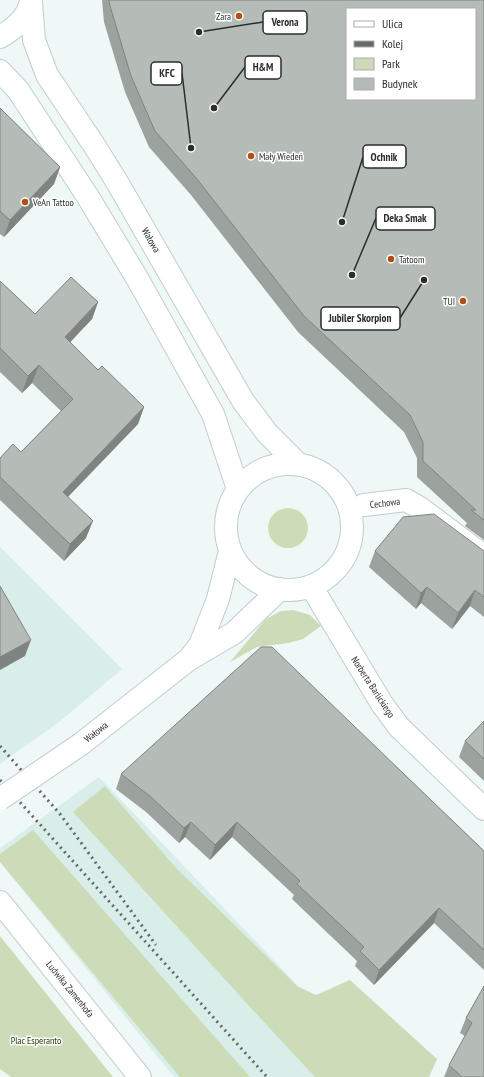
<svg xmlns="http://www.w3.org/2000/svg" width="484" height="1077" viewBox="0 0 484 1077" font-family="'PT Sans Narrow',sans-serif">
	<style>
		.built { fill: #d9ede9 }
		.green { fill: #ccdcb9 }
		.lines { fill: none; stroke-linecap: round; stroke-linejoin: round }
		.minor-casing { stroke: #c3cdcb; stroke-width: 24 }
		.minor { stroke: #fff; stroke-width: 22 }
		.rail { stroke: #646a68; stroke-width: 3; stroke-dasharray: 2 4; stroke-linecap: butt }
		.minor-bridge-casing { stroke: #c3cdcb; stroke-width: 24; stroke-linecap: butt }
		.minor-bridge { stroke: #fff; stroke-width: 22 }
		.wall { fill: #9ca29d }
		.shaded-wall { fill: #7f8480 }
		.building { fill: #b5bcb7; stroke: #7f8480; fill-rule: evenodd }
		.poi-dot { fill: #b24f17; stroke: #fff; stroke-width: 1.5 }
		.labels { text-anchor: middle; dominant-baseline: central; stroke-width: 3; stroke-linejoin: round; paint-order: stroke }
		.poi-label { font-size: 10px; fill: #2a2e2d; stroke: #fff; text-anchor: start }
		.street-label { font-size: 10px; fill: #2a2e2d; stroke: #fff }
		.park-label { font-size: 10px; fill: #273a00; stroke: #fff }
		.leader { fill: none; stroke: #2a2e2d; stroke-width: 1.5 }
		.callout-dot { fill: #2a2e2d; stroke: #fff; stroke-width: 1.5 }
		.callout { fill: #fff; stroke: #2a2e2d; stroke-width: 1.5 }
		.callout-label { font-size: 11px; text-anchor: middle; font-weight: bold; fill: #2a2e2d }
	</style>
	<rect width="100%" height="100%" fill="#eef8f6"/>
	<path class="built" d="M0,547L122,669L59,722L0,764Z
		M99,777L385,1077H174L0,862V848Z"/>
	<path class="green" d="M268 528a20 20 0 1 1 40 0a20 20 0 1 1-40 0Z
		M293,610L310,615L321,626L303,639L288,643L257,647L230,662L266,619L281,611Z
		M105,786L176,868L297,986L316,995L350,980L437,1059L429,1077H315L250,1007L73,812Z
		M33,830L250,1077H180L0,862V854Z
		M0,936L113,1077H11L0,1069Z"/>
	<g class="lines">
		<defs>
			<path id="minor" d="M31,3L34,40L47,75L94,145L117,182L243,401L267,433L298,464
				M0,37C14,29 29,17 31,0
				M0,71L18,90L88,197L137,278L213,414L238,489
				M226 527a63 63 0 1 1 126 0a63 63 0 1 1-126 0Z
				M364,505L406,500L420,508L484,556
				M311,586L382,704L399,727L484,809
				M190,658L200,645L218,599L230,551
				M81,744L188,660L234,633L280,589
				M0,902L140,1077"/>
		</defs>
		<use href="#minor" class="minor-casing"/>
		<use href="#minor" class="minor"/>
		<path class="rail" d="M0,746L60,814L156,945
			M0,780L267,1077"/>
		<defs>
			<path id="minor-bridge" d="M0,799L81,744"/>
		</defs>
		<use href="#minor-bridge" class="minor-bridge-casing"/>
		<use href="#minor-bridge" class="minor-bridge"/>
	</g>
	<path class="wall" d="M102,0H484V540L465,526L467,523L417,477V458L404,432L298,332L191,195L149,147L125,92L104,22Z
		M0,108L60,167L54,184L4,237L0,234Z
		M0,281L35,314L98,302L92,319L70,342L98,370L144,407L138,424L68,497L86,538L64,561L0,500V458L21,452L61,411L32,383L22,393L0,372Z
		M482,550L484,551V617L470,606L452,629L421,603L416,609L369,567L375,551Z
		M484,721V781L459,757L465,741Z
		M121,774L450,818L484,851V970L434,923L374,985L355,966L357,961L292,899L294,895L232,837L210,860L185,837L179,843L146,812L116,789Z
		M484,986V1077H444L449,1065L465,1036L460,1033L466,1018Z"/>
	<path class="shaded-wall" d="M60,167L54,184L4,237L10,220Z
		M98,302L92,319L59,354L65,337Z
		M39,365L32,383L22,393L28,376Z
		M144,407L138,424L56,509L63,492Z
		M93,521L86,538L64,561L70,544Z
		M427,587L421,603L416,609L421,593Z
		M475,590L470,606L452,629L458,613Z
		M31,640L25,656L0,670V657Z
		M191,822L185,837L179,843L184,828Z
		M237,822L232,837L210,860L215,845Z
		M439,908L434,923L374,985L379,970Z"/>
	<path class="building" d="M109,0H484V520L471,510H476L423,461V442L410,415L304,316L197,179L155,131L131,76L110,6ZM347,9H475V99H347Z
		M0,108L60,167L10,220L0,211Z
		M71,277L98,302L65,337L98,370L102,366L144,407L63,492L93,521L70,544L0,477V458L13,444L21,452L73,399L39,365L28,376L0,348V281L35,314Z
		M434,514L484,551V597L475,590L458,613L427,587L421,593L375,551L403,517Z
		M0,586L31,640L0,657Z
		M261,647H272L484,851V950L439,908L379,970L360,951L364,947L297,884L300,881L237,822L215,845L191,822L184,828L151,797L121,774Z
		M484,721V759L465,741Z
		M484,986V1077H462L449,1065L472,1023L466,1018Z"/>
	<g class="poi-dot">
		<circle cx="239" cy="16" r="4"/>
		<circle cx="251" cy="156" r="4"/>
		<circle cx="25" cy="202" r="4"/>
		<circle cx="391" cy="259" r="4"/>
		<circle cx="463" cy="301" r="4"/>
	</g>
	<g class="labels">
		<g class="poi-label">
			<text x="231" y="16" text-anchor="end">Zara</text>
			<text x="259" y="156">Mały Wiedeń</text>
			<text x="33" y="202">VeAn Tattoo</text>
			<text x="399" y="259">Tatoom</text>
			<text x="455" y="301" text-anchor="end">TUI</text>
		</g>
		<g class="street-label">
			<text transform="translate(151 240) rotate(60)">Wałowa</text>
			<text transform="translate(385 503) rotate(-7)">Cechowa</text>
			<text transform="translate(373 687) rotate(57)">Norberta Barlickiego</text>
			<text transform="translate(96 732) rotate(-38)">Wałowa</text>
			<text transform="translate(70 989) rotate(51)">Ludwika Zamenhofa</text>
		</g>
		<g class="park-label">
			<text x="36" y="1040">Plac Esperanto</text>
		</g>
	</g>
	<path class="leader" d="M199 32L263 22M214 108L245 67M191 148L182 73M342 222L363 157M352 275L376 218M424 280L400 318"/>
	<g class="callout-dot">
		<circle cx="199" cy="32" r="4"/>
		<circle cx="214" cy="108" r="4"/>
		<circle cx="191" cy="148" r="4"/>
		<circle cx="342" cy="222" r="4"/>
		<circle cx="352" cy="275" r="4"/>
		<circle cx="424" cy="280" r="4"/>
	</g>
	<g class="callout">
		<rect x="263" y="11" width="44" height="23" rx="4"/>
		<rect x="245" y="56" width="36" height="23" rx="4"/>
		<rect x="151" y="62" width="31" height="23" rx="4"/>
		<rect x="363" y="145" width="43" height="23" rx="4"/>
		<rect x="376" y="207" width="59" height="23" rx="4"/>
		<rect x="321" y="307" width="79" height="23" rx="4"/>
	</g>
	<g class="callout-label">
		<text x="285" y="26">Verona</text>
		<text x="263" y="71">H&amp;M</text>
		<text x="167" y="77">KFC</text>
		<text x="384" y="161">Ochnik</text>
		<text x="405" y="222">Deka Smak</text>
		<text x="360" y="322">Jubiler Skorpion</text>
	</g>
	<rect x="346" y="8" width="130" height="92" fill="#ffffff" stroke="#aaabab"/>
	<rect x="354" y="21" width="20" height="6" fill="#ffffff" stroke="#aaabab"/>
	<text x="382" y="28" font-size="12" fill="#2a2e2d">Ulica</text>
	<rect x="354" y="41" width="20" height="6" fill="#646a68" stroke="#aaabab"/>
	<text x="382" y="48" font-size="12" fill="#2a2e2d">Kolej</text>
	<rect x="354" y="58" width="20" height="12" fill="#ccdcb9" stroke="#aaabab"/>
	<text x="382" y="68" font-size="12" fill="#2a2e2d">Park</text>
	<rect x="354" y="78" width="20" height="12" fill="#b5bcb7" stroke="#aaabab"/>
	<text x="382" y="88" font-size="12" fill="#2a2e2d">Budynek</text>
</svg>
